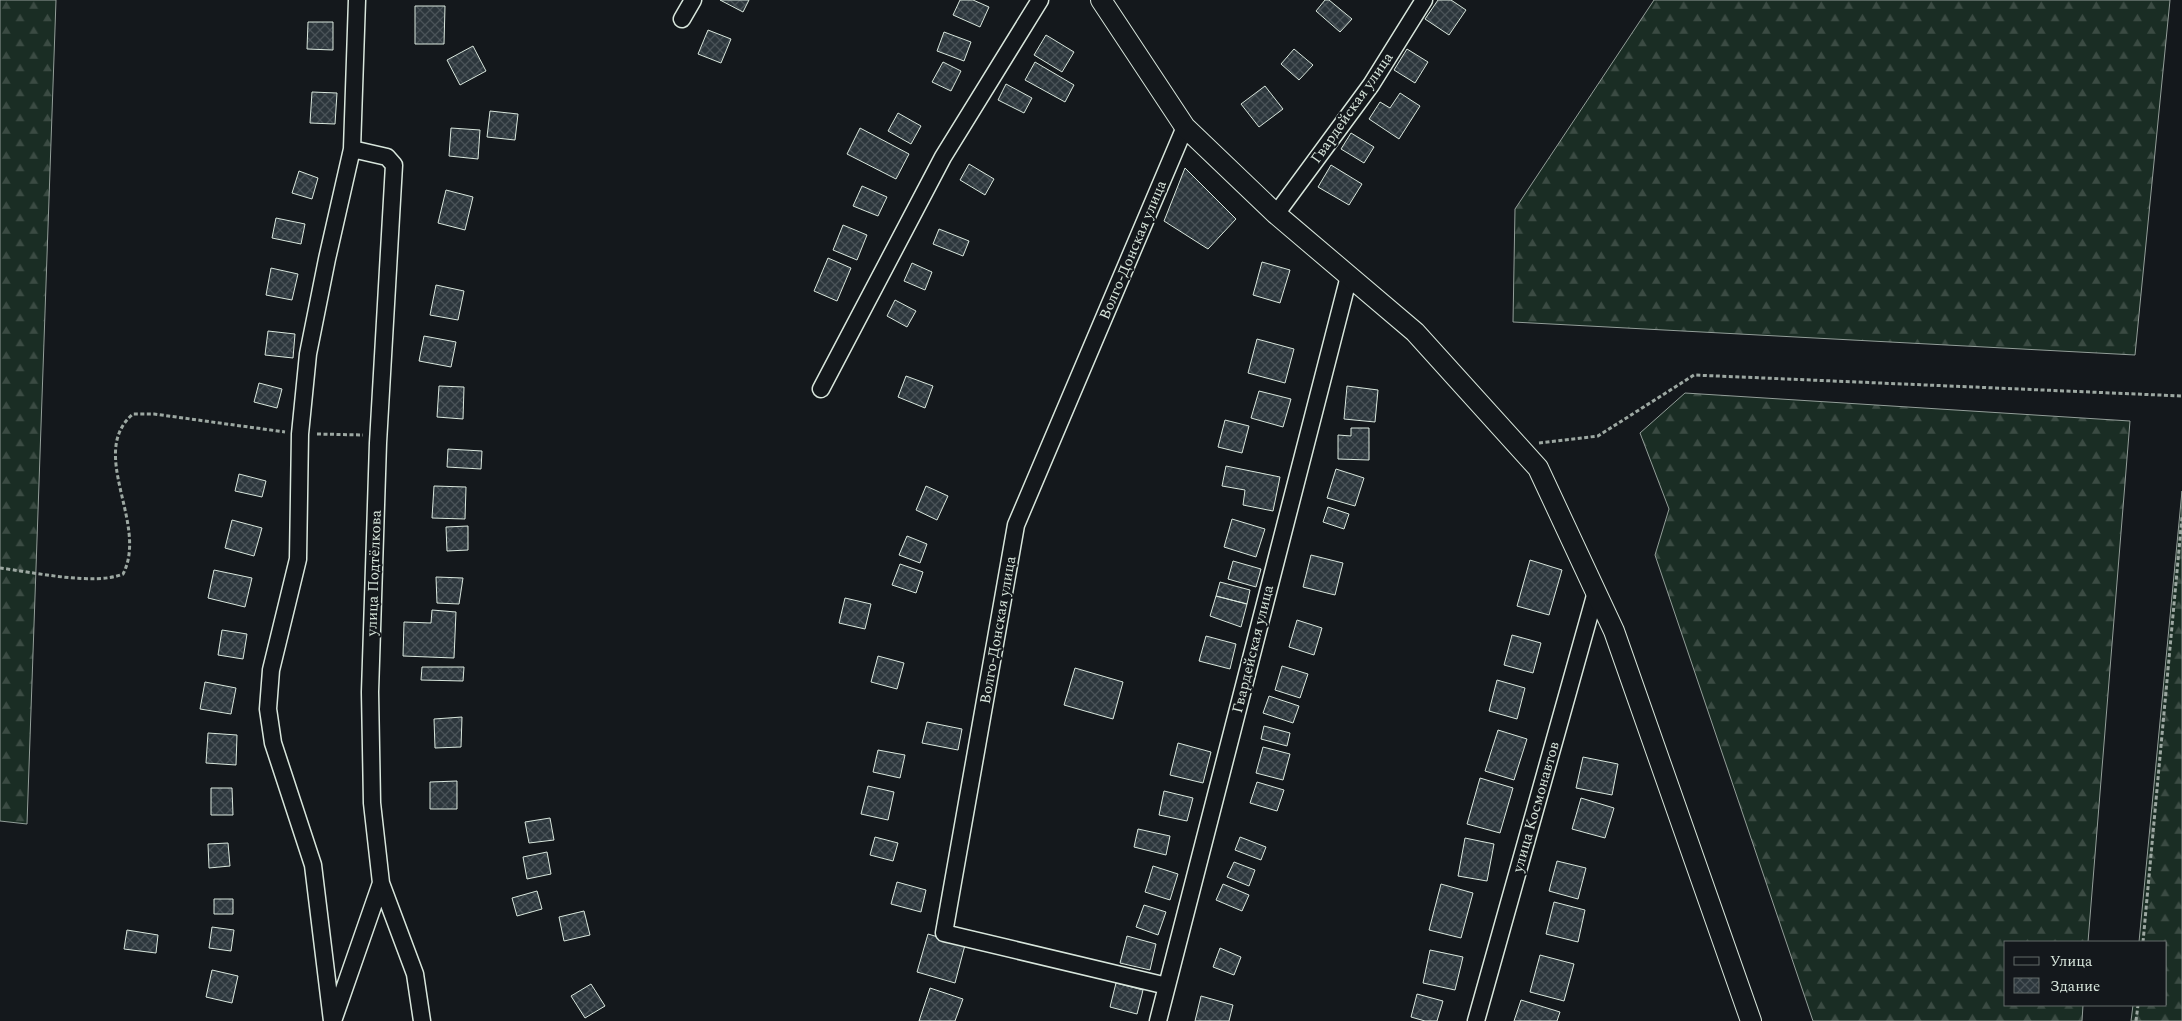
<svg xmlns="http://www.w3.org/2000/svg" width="2182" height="1021" viewBox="0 0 2182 1021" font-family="Spectral,serif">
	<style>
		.forest { fill: url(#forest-firs); stroke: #939e99 }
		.building { fill: url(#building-cross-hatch); stroke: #d8e6dc }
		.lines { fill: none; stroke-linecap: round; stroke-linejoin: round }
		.minor-casing { stroke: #d8e6dc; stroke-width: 19 }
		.tertiary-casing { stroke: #d8e6dc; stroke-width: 22 }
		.path { stroke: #9da8a2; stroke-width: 3; stroke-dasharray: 4 2.5; stroke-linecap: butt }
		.minor { stroke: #14181c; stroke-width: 16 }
		.tertiary { stroke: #14181c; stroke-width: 20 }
		.labels { text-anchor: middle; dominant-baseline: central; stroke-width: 4; stroke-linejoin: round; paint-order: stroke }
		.street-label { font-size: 15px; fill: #d8e6dc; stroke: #14181c }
	</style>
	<defs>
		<pattern id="forest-firs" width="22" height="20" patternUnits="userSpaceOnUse" patternTransform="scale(1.25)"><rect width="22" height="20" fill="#1a2d24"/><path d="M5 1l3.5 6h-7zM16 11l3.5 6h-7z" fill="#3b4b43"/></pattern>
		<pattern id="building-cross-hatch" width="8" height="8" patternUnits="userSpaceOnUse" patternTransform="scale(1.25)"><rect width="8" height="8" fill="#2c363c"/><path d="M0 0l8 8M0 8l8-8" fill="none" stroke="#4a5358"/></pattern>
	</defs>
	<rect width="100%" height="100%" fill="#14181c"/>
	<path class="forest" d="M0,0H56L27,824L0,821Z
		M1654,0H2170L2135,355L1513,322L1515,209Z
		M1685,393L2130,421L2088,942H2006V1005H2083L2082,1021H1813L1655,555L1669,509L1640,433Z
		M2182,491V1021H2131L2133,1005H2166V942H2139Z"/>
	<path class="building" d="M720,0H749L743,12Z
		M960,0H973L989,7L980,27L953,15Z
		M1325,0H1329L1352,19L1340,32L1316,11Z
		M1438,0H1451L1466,10L1449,35L1425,19Z
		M415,6H445L444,44H415Z
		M308,22H333V50L307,49Z
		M708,30L731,39L721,63L698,54Z
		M944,32L971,42L964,61L937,51Z
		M1046,35L1074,52L1062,72L1034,55Z
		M473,46L486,71L460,85L447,60Z
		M1294,49L1313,65L1299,80L1281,64Z
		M1407,49L1428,62L1415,83L1394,70Z
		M943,62L961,71L951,91L932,82Z
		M1035,62L1074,85L1065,102L1025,80Z
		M1006,84L1032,98L1024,113L998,100Z
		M1265,86L1283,109L1259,127L1241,104Z
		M312,92L337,93L335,124L310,123Z
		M1400,93L1420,106L1399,139L1369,119L1380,102L1390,108Z
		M490,111L518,114L515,140L487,137Z
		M898,113L921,126L911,144L888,131Z
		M451,128L480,130L478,159L449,156Z
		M860,128L909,154L896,179L847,154Z
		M1351,133L1374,147L1364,163L1341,149Z
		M969,164L994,179L985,195L960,180Z
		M1331,165L1362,184L1349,205L1318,187Z
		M1185,168L1236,219L1208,249L1164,221Z
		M299,171L318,178L312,199L292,193Z
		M862,186L887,197L878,216L853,206Z
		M446,190L473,197L465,230L438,223Z
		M276,218L305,224L301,244L272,238Z
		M843,225L867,235L857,260L833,250Z
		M939,229L969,241L963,256L933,244Z
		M828,258L851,268L837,301L814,291Z
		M1262,262L1290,270L1280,303L1253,295Z
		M912,263L932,272L925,290L904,281Z
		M271,268L298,274L292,300L266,295Z
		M436,285L464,291L458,320L430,315Z
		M895,300L916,311L907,327L887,316Z
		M268,331L295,334L293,358L265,355Z
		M424,336L456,342L451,367L419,361Z
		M1257,339L1294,349L1285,383L1248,373Z
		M906,376L933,386L925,408L898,397Z
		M259,383L282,389L277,408L254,402Z
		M439,386L464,387L463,419L437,417Z
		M1347,386L1378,390L1375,422L1344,419Z
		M1259,391L1291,399L1283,427L1251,418Z
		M1225,420L1249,426L1242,453L1218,447Z
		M1351,428H1369V460L1338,459V435L1351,436Z
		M448,449L482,451L481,469L447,467Z
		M1226,466L1280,477L1273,511L1243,505L1245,490L1222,486Z
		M1336,469L1364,478L1355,506L1327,498Z
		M239,474L266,481L262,497L235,491Z
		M434,486L466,487L465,519L432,518Z
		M926,486L948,496L937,520L916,510Z
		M1328,507L1349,514L1344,529L1323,522Z
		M1232,519L1265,529L1256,557L1224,547Z
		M232,520L262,528L254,556L225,548Z
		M468,526V550L447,551L446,527Z
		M907,536L927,544L920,563L899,555Z
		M1311,555L1343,563L1335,595L1303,587Z
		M1530,560L1562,570L1549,615L1517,606Z
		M1233,561L1261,569L1256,587L1228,579Z
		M900,564L923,572L916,593L892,585Z
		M214,570L252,578L245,607L208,598Z
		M436,577L463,578L459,604L437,603Z
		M1220,582L1250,590L1247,604L1216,596Z
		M1216,596L1247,604L1241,627L1210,616Z
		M845,598L871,604L865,629L839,623Z
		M432,610L456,612L454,658L403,656L404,622L431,623Z
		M1297,620L1322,628L1314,655L1289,647Z
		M222,630L247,634L243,659L218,655Z
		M1512,635L1541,643L1533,673L1504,665Z
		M1206,636L1236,644L1230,669L1199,661Z
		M878,656L904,663L897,689L871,682Z
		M1282,666L1308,674L1300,698L1275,690Z
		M422,667H464L463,681L421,680Z
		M1075,668L1123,682L1113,719L1064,705Z
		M1497,680L1525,688L1517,719L1489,711Z
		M205,682L236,688L231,714L200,709Z
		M1269,696L1299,706L1293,723L1263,713Z
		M462,717L461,747L435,748L434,719Z
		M927,722L962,729L958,750L922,743Z
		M1264,726L1290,733L1287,746L1261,739Z
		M1498,730L1527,739L1514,780L1485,771Z
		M208,733L237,735L236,765L206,763Z
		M1178,743L1211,752L1203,783L1170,775Z
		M1263,747L1290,754L1283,780L1256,773Z
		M878,750L905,755L900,778L873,772Z
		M1583,757L1618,764L1612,795L1576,788Z
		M1480,778L1513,788L1500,833L1467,824Z
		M457,781V809H430V782Z
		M1257,782L1284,790L1277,811L1250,803Z
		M868,786L894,792L888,820L861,814Z
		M211,788H232L233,815H211Z
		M1164,791L1193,798L1187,821L1159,815Z
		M1581,798L1614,808L1605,838L1572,829Z
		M550,818L554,840L529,843L525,822Z
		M1138,829L1170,836L1166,855L1134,847Z
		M875,837L898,843L893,861L870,855Z
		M1240,837L1266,847L1261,860L1235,850Z
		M1465,838L1494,844L1487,881L1458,876Z
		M228,843L230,866L209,868L208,844Z
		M547,852L551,874L527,879L523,857Z
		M1557,861L1586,868L1578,899L1549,891Z
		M1234,862L1255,870L1249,886L1227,877Z
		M1153,866L1178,874L1170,900L1145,892Z
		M897,882L926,890L921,912L891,904Z
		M1223,884L1249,895L1242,911L1216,900Z
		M1441,884L1473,893L1461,938L1429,930Z
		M537,891L542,909L517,916L512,898Z
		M214,899H233V914H214Z
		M1554,902L1585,910L1578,942L1546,934Z
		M1144,905L1166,912L1158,935L1136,927Z
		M584,911L590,935L564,941L559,917Z
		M212,927L234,930L231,951L209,948Z
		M127,930L158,935L156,953L124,949Z
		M928,934L965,945L955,983L917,972Z
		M1127,936L1156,944L1150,970L1120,963Z
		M1220,948L1241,957L1234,975L1213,967Z
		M1430,950L1463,957L1455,990L1423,983Z
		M1540,955L1574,964L1564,1001L1530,992Z
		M212,970L238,976L232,1003L206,997Z
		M1116,983L1143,990L1137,1014L1110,1007Z
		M591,984L605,1006L585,1018L571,996Z
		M930,988L963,999L955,1021H919Z
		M1417,994L1443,1001L1437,1021H1425L1411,1017Z
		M1201,996L1233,1005L1229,1021H1195Z
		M1521,1000L1560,1012L1557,1021H1514Z"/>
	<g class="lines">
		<defs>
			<path id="minor" d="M682,19L693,0
				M352,149L387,157L394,165L378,443L370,692L372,803L381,883L415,974L422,1021
				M1276,214L1371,85L1424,0
				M821,389L943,157L1040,0
				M1167,986L944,933L1016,525L1185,127
				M332,1021L313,865L273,743L268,709L271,670L298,559L300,434L308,354L327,259L352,149L357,0
				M333,1021L381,883
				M1158,1021L1349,276
				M1476,1021L1596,592"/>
			<path id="tertiary" d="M1101,0L1185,127L1276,214L1415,332L1538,468L1614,631L1751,1021"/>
		</defs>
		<use href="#minor" class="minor-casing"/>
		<use href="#tertiary" class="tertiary-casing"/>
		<path class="path" d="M317,434L363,435
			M1539,443L1598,436L1694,375L2182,396
			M0,568C32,572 95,586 123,574C149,524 87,453 133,414H154L285,432
			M2143,942L2182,517
			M2136,1021L2138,1005"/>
		<use href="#minor" class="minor"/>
		<use href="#tertiary" class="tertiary"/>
	</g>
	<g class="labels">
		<g class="street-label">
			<text transform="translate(1352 108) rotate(-55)">Гвардейская улица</text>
			<text transform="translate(1133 250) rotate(-67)">Волго-Донская улица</text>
			<text transform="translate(374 573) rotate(-88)">улица Подтёлкова</text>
			<text transform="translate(998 630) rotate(-80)">Волго-Донская улица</text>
			<text transform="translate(1253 649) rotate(-76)">Гвардейская улица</text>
			<text transform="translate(1536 807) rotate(-74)">улица Космонавтов</text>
		</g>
	</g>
	<rect x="2004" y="941" width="162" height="65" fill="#14181c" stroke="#626a69"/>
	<rect x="2014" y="957" width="25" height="8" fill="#14181c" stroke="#626a69"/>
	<text x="2050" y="966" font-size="15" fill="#d8e6dc">Улица</text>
	<rect x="2014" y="978" width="25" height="15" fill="url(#building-cross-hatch)" stroke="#626a69"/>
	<text x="2050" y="991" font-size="15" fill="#d8e6dc">Здание</text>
</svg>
